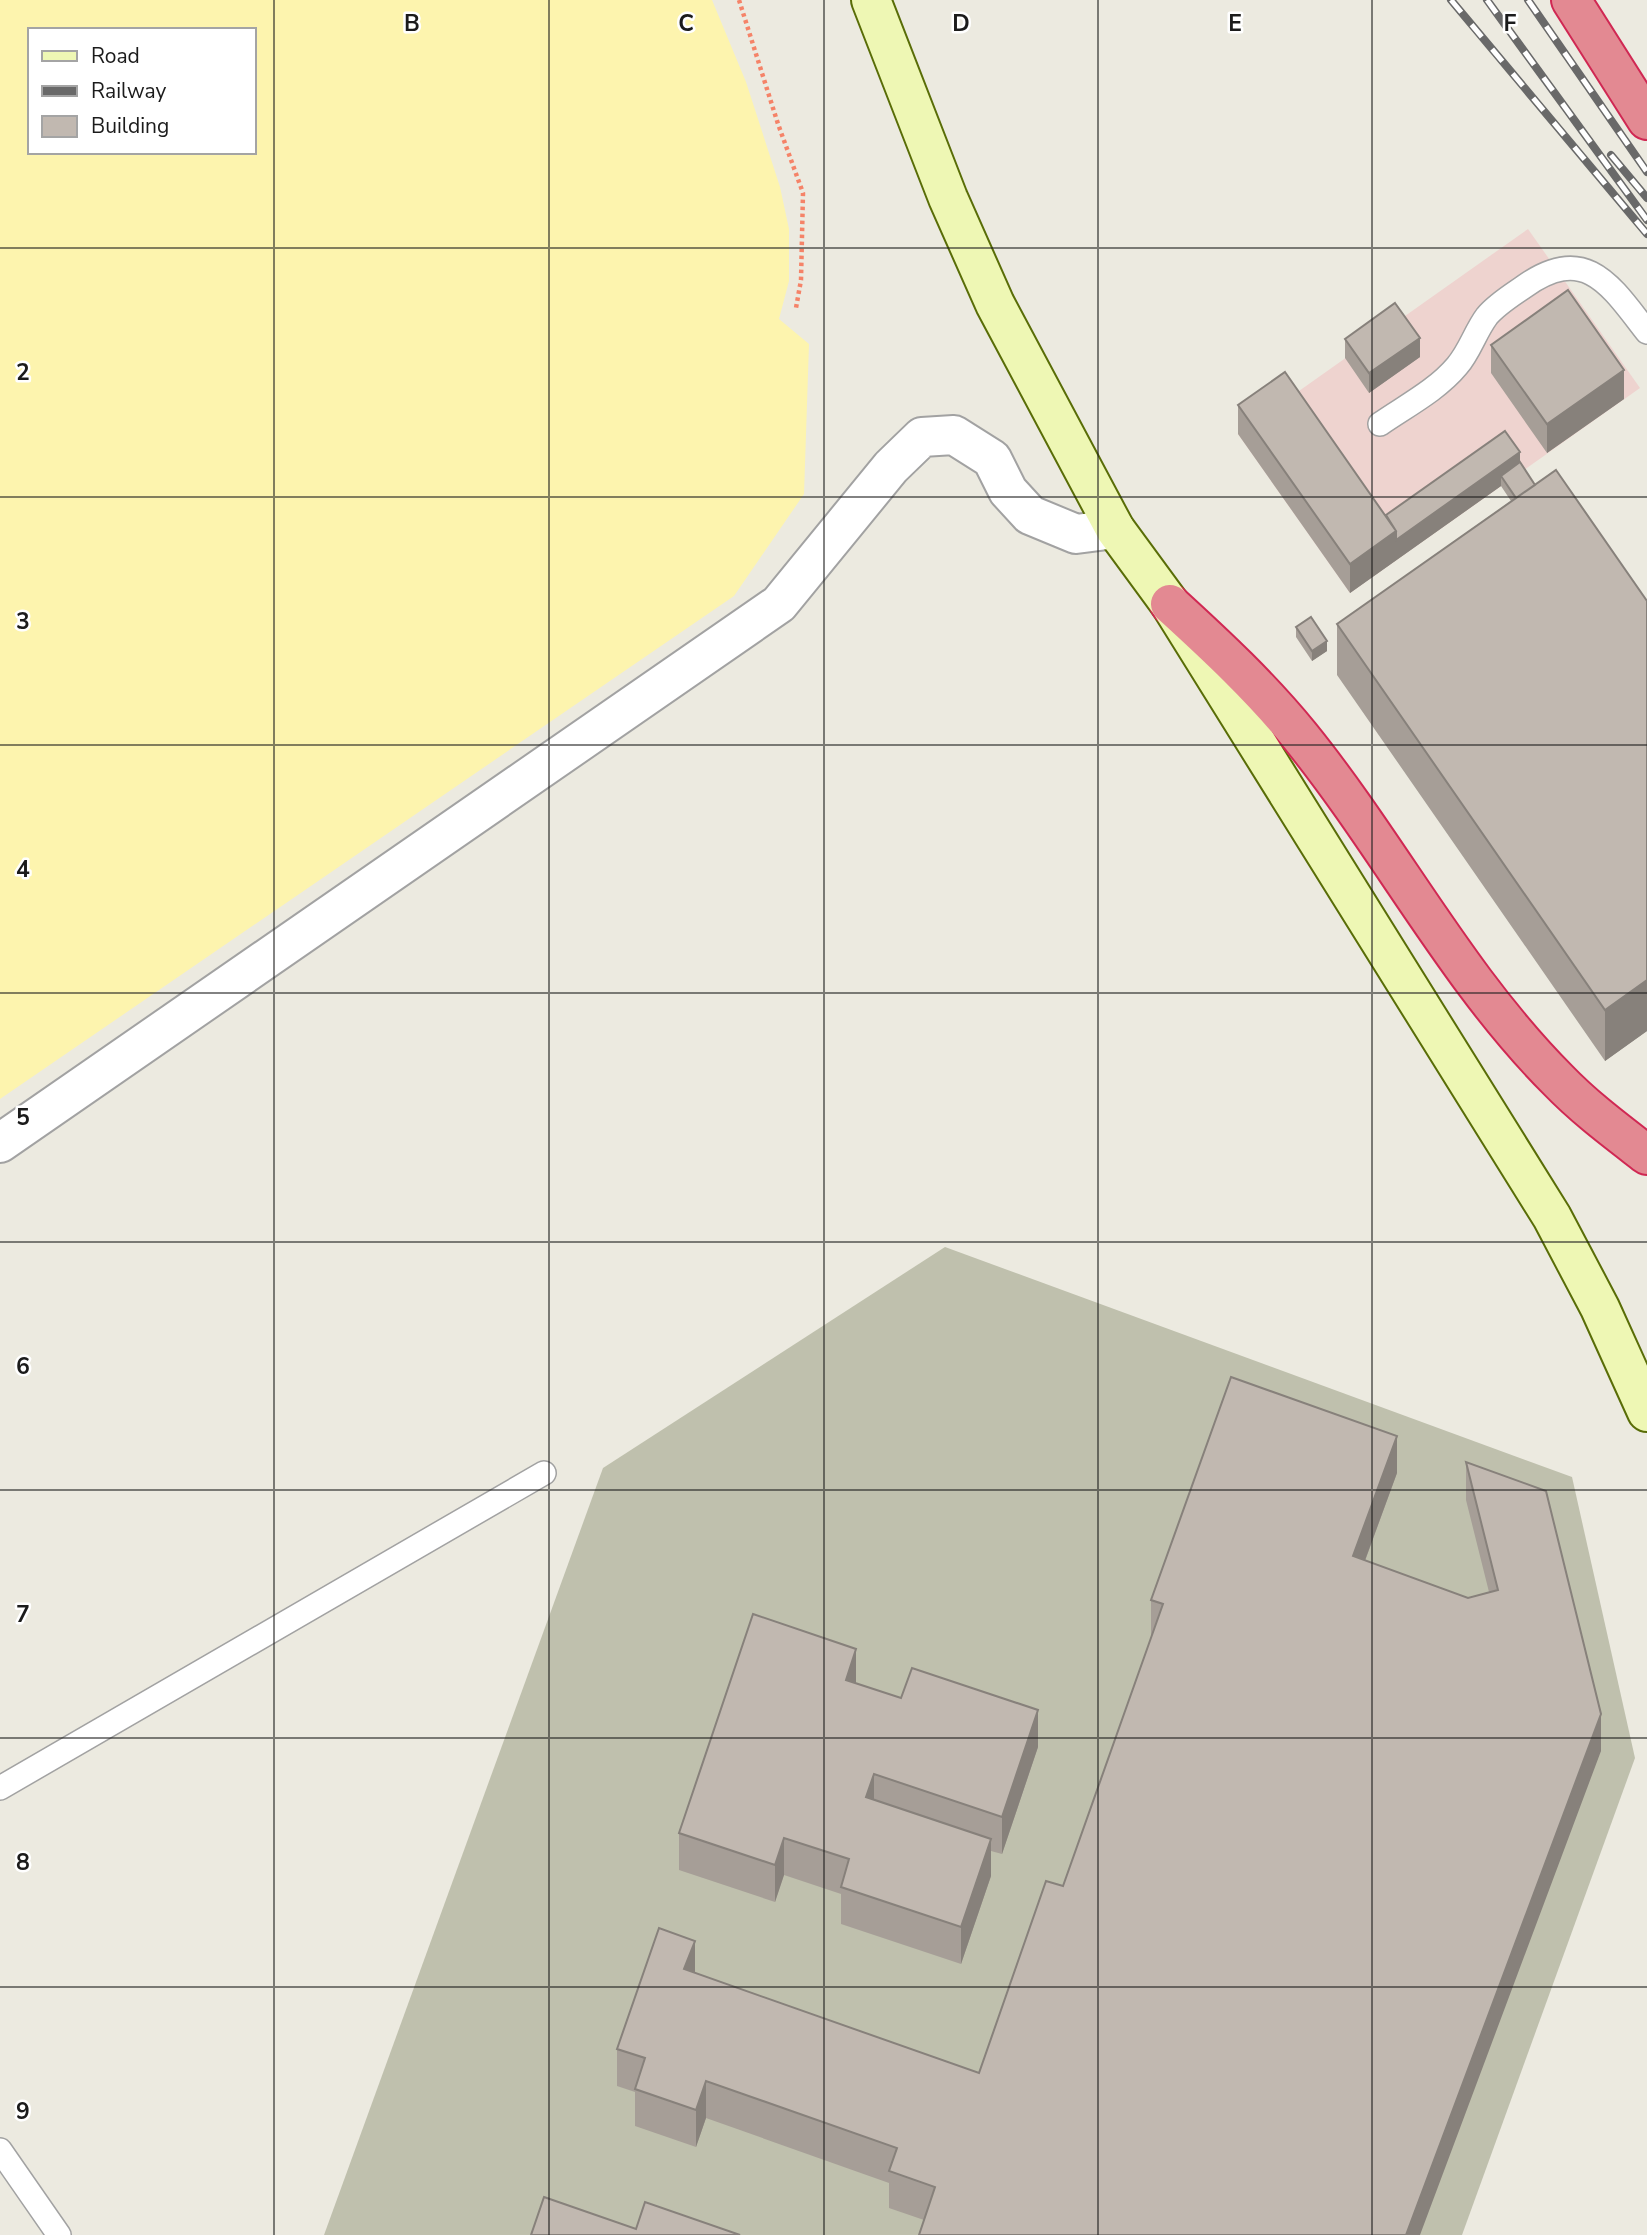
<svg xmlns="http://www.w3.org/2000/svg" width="1647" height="2235" viewBox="0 0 1647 2235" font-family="'Nunito Sans',sans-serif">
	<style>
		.commercial { fill: #eed3cf }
		.construction { fill: #bfc0ad }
		.sand { fill: #fdf4ae; fill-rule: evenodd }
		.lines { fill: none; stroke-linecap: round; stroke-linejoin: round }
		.lane-casing { stroke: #a2a2a2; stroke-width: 26 }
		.street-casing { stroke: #a2a2a2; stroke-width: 42 }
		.secondary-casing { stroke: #596d07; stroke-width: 42 }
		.highway-casing { stroke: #d02853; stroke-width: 42 }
		.path { stroke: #f58368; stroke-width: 4.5; stroke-dasharray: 3.5 3.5; stroke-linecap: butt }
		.lane { stroke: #fff; stroke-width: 23 }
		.street { stroke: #fff; stroke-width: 38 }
		.secondary { stroke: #eef7b4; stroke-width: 38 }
		.highway { stroke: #e38992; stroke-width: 38 }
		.rail-casing { stroke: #696969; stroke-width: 8 }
		.rail { stroke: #fff; stroke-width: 5; stroke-dasharray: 16; stroke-linecap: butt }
		.wall { fill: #a69e97 }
		.shaded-wall { fill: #87817b }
		.building { fill: #c1b8b0; stroke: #87817b; stroke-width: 2 }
		.grid { fill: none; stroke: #1b1b1b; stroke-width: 2; stroke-opacity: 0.55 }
		.grid-label { font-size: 23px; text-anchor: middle; font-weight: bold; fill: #1b1b1b; stroke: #fff; stroke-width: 5; stroke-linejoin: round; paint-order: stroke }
	</style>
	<rect width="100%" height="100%" fill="#eceae0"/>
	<path class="commercial" d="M1528,229L1640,388L1350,593L1238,434Z"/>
	<path class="construction" d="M945,1247L1572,1477L1635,1758L1462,2235H324L603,1468Z"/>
	<path class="sand" d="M0,0H712L746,82L780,187L789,229V281L779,319L809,344L804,494L734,596L0,1099ZM30,30H254V152H30Z"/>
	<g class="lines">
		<defs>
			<path id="lane" d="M1380,424C1406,406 1437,390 1457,366C1470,351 1475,332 1487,316C1497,304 1512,295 1525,286C1586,243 1611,286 1647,332
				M0,1788L544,1473
				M0,2150L59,2235"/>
			<path id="street" d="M0,1143L779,604L891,467L922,437L954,435L992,459L1008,491L1030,515L1076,534L1115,529"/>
			<path id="secondary" d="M871,0L948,198L995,304L1115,529L1170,604L1552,1217L1600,1308L1647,1412"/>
			<path id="highway" d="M1571,0L1647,120
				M1170,604C1216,646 1261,688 1300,736C1390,847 1456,978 1558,1080C1585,1108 1616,1131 1647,1155"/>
		</defs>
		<use href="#lane" class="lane-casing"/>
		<use href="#street" class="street-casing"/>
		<use href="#secondary" class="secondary-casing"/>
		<use href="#highway" class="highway-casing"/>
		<path class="path" d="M739,0L778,124L803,193L801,280L796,308"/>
		<use href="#lane" class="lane"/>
		<use href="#street" class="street"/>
		<use href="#secondary" class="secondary"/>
		<use href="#highway" class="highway"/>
		<defs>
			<path id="rail" d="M1451,0L1647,234
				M1487,0L1647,220
				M1528,0L1647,172
				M1611,155L1647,198"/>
		</defs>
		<use href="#rail" class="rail-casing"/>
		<use href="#rail" class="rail"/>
	</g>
	<path class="wall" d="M1345,339L1420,357L1369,393L1345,358Z
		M1491,345L1624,399L1547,453L1491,373Z
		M1238,405L1386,515L1520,462L1535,485L1647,601V1031L1605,1061L1337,675V624L1511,501L1501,486L1350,593L1238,434Z
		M1296,627L1327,651L1312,661L1296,637Z
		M1466,1462L1601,1751L924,2220L889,2208V2183L706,2118L696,2147L635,2126V2092L617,2086V2049L695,1973L979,2073L1063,1886L1151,1637V1600L1397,1473L1365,1561L1468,1598L1489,1592L1466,1500Z
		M856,1683L1038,1747L1002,1854L991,1851V1876L961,1964L841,1924V1894L784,1875L775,1902L679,1870V1833Z"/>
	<path class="shaded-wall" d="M1420,338V357L1369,393V373Z
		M1624,370V399L1547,453V424Z
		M1520,452V472L1501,476V486L1350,593V564L1396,531Z
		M1327,641V651L1312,661V651Z
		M1647,980V1031L1605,1061V1010Z
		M1397,1436V1473L1353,1593V1556Z
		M856,1649V1686L846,1680Z
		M1038,1710V1747L1002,1854V1817Z
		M1601,1714V1751L1420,2235H1406Z
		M874,1774V1811L866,1797Z
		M784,1838V1875L775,1902V1865Z
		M991,1839V1876L961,1964V1927Z
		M695,1941V1978L684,1969Z
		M706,2081V2118L696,2147V2110Z"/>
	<path class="building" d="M1568,290L1624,370L1547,424L1491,345Z
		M1395,303L1420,338L1369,373L1345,339Z
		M1285,372L1396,531L1350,564L1238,405Z
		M1505,431L1520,452L1396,540V531L1386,515Z
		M1520,462L1535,485L1516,498L1501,476Z
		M1556,470L1647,601V980L1605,1010L1337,624Z
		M1311,617L1327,641L1312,651L1296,627Z
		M1231,1377L1397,1436L1353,1556L1468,1598L1498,1590L1466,1462L1546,1491L1601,1714L1406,2235H919L935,2187L889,2171L897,2148L706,2081L696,2110L635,2089L645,2058L617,2049L659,1928L695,1941L684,1969L979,2073L1046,1881L1063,1886L1163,1604L1151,1600Z
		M753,1614L856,1649L846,1680L901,1698L912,1668L1038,1710L1002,1817L874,1774L866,1797L991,1839L961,1927L841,1887L849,1859L784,1838L775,1865L679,1833Z
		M544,2197L636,2229L645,2202L740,2235H531Z"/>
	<path class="grid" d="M274,0V2235M549,0V2235M824,0V2235M1098,0V2235M1372,0V2235M0,248H1647M0,497H1647M0,745H1647M0,993H1647M0,1242H1647M0,1490H1647M0,1738H1647M0,1987H1647"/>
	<g class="grid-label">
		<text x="412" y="31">B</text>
		<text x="686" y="31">C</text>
		<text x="961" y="31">D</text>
		<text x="1235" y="31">E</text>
		<text x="1510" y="31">F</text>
		<text x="23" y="380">2</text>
		<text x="23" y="629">3</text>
		<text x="23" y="877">4</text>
		<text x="23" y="1125">5</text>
		<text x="23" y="1374">6</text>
		<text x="23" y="1622">7</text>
		<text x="23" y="1870">8</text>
		<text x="23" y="2119">9</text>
	</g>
	<rect x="28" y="28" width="228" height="126" fill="#ffffff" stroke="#a4a4a4" stroke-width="2"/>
	<rect x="42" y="51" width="35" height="10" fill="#eef7b4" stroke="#a4a4a4" stroke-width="2"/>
	<text x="91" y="63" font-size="21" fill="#1b1b1b">Road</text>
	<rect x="42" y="86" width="35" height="10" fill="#696969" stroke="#a4a4a4" stroke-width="2"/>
	<text x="91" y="98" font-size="21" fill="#1b1b1b">Railway</text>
	<rect x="42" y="116" width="35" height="21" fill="#c1b8b0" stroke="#a4a4a4" stroke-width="2"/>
	<text x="91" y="133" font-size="21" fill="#1b1b1b">Building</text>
</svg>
